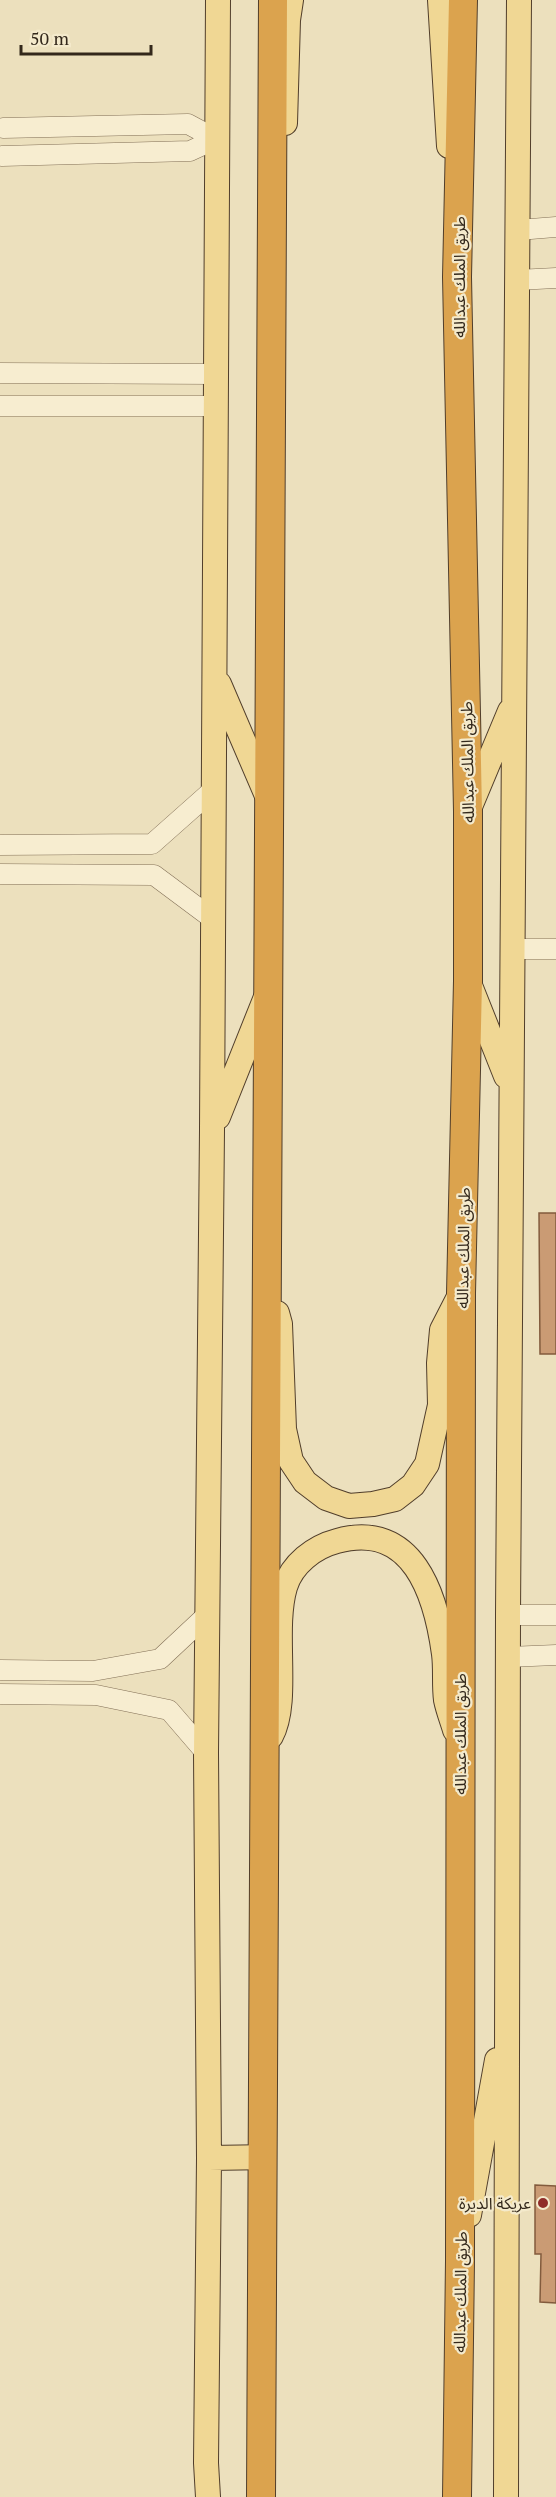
<svg xmlns="http://www.w3.org/2000/svg" width="556" height="2497" viewBox="0 0 556 2497" font-family="'PT Serif','Noto Sans Arabic',serif">
	<style>
		.building { fill: #ca9b74; stroke: #825b3d; stroke-width: 1.5 }
		.lines { fill: none; stroke-linecap: round; stroke-linejoin: round }
		.minor-casing { stroke: #837057; stroke-width: 21 }
		.major-casing { stroke: #513e2b; stroke-width: 26 }
		.highway-casing { stroke: #513e2b; stroke-width: 30 }
		.minor { stroke: #f7edd0; stroke-width: 20 }
		.major { stroke: #f0d794; stroke-width: 24 }
		.highway { stroke: #dba34e; stroke-width: 28 }
		.poi-dot { fill: #902c29; stroke: #f4eacc; stroke-width: 2 }
		.labels { text-anchor: middle; dominant-baseline: central; stroke-width: 4.5; stroke-linejoin: round; paint-order: stroke }
		.street-label { font-size: 16px; fill: #33281b; stroke: #f4eacc }
		.poi-label { font-size: 16px; fill: #33281b; stroke: #f4eacc; text-anchor: end }
	</style>
	<rect width="100%" height="100%" fill="#ece0bd"/>
	<path class="building" d="M539,1213H556V1354H540Z
		M535,2185L556,2186V2303L540,2302L541,2254H535Z"/>
	<g class="lines">
		<defs>
			<path id="minor" d="M3,128L188,124L216,139
				M2,156L190,151L216,139
				M518,230L556,227
				M517,280L556,278
				M0,373L216,374
				M0,406H216
				M0,845L152,844L214,789
				M0,874L154,875L213,919
				M512,949H556
				M508,1615H556
				M508,1657L556,1655
				M0,1670L93,1671L160,1659L207,1615
				M0,1694L96,1695L169,1710L206,1753"/>
			<path id="major" d="M440,0L449,146
				M285,123L288,20L291,0
				M219,684L268,798
				M469,809L510,711
				M469,983L506,1076
				M218,1117L266,997
				M277,1313L280,1324L284,1429L291,1461L305,1482L326,1498L349,1506L373,1504L395,1499L413,1485L427,1464L440,1405L439,1363L442,1330L461,1293
				M271,1736C290,1701 272,1631 285,1587C292,1564 314,1547 337,1541C413,1520 436,1595 444,1654C446,1669 444,1685 446,1700C448,1710 452,1720 455,1730
				M209,2158L263,2157
				M469,2215L497,2060
				M208,2497L206,2463L209,2158L206,1753L212,1130L218,0
				M506,2497L508,1615L519,0"/>
			<path id="highway" d="M261,2497L273,0
				M457,2497L460,2261L461,1293L468,981V811L457,277L463,0"/>
		</defs>
		<use href="#minor" class="minor-casing"/>
		<use href="#major" class="major-casing"/>
		<use href="#highway" class="highway-casing"/>
		<use href="#minor" class="minor"/>
		<use href="#major" class="major"/>
		<use href="#highway" class="highway"/>
	</g>
	<circle class="poi-dot" cx="543" cy="2203" r="6"/>
	<g class="labels">
		<g class="street-label">
			<text transform="translate(459 277) rotate(-90)">طريق الملك عبدالله</text>
			<text transform="translate(467 762) rotate(-91)">طريق الملك عبدالله</text>
			<text transform="translate(463 1248) rotate(-89)">طريق الملك عبدالله</text>
			<text transform="translate(460 1734) rotate(-90)">طريق الملك عبدالله</text>
			<text transform="translate(460 2292) rotate(-89)">طريق الملك عبدالله</text>
		</g>
		<g class="poi-label">
			<text x="531" y="2203">عريكة الديرة</text>
		</g>
	</g>
	<path d="M21 45v9h130v-9" fill="none" stroke="#33281b" stroke-width="3"/>
	<text x="30" y="45" font-size="18" fill="#33281b" stroke="#f4eacc" stroke-width="4.5" paint-order="stroke">50 m</text>
</svg>
